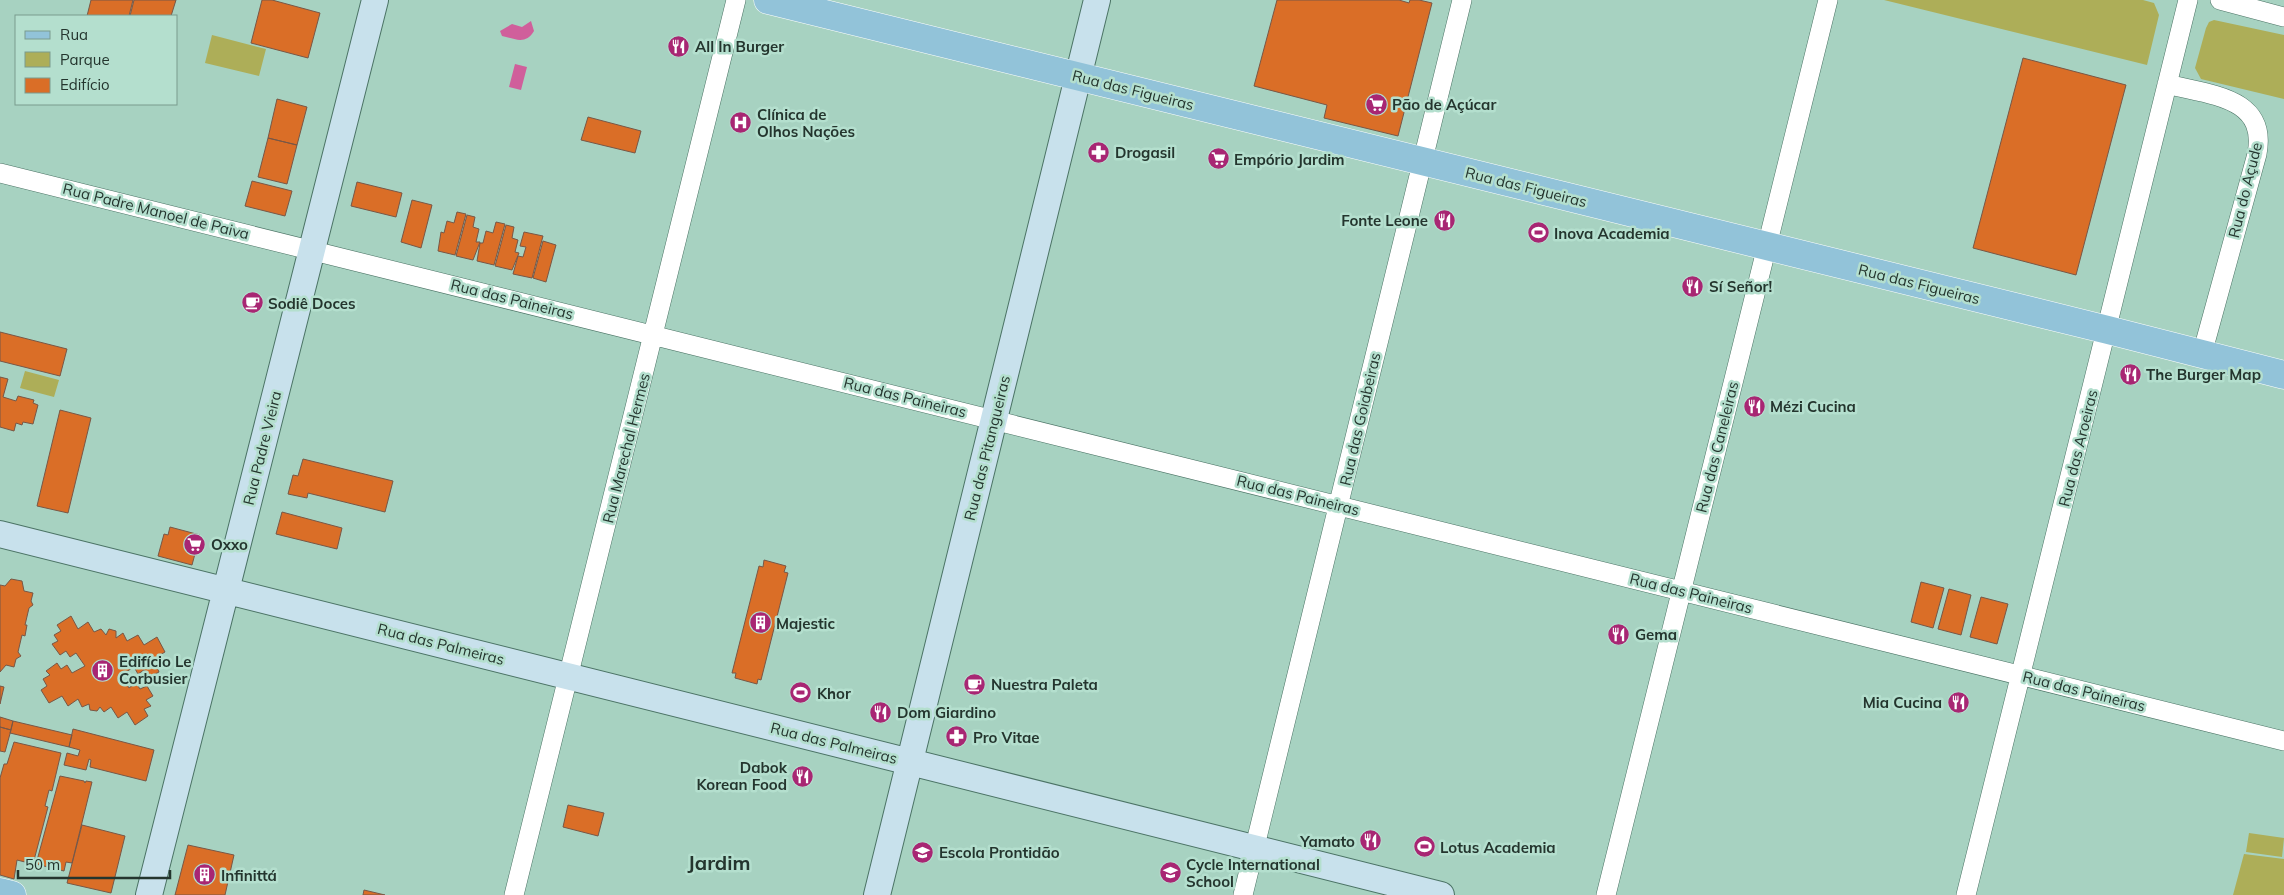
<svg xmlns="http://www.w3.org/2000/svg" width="2284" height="895" viewBox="0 0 2284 895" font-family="Mulish,sans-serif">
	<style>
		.green { fill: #adae58 }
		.water { fill: #d05f9b }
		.building { fill: #da6e27; stroke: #785746 }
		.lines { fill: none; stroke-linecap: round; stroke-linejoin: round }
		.street-casing { stroke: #4b7365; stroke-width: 20 }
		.secondary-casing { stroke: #4b7365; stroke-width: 28 }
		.primary-casing { stroke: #fff; stroke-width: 29 }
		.street { stroke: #fff; stroke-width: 19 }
		.secondary { stroke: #c8e1ec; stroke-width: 26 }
		.primary { stroke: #92c3d9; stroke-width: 28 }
		.labels { text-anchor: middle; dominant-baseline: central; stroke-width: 5; stroke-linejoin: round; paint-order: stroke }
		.poi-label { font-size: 15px; font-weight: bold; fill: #24352e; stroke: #b4dfce; text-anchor: start }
		.street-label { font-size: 15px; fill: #24352e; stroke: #b4dfce }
		.district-label { font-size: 20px; font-weight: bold; fill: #24352e; stroke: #b4dfce }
	</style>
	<rect width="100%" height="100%" fill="#a7d2c1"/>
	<path class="green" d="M1884,0H2143L2154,3L2159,15L2147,65Z
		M2214,20L2284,35V99L2201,79L2195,68L2206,28L2209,22Z
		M212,35L266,49L259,76L205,63Z
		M25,371L59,380L54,397L20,388Z
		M2249,833L2284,838L2282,857L2246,852Z
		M2244,854L2284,859V895H2233Z"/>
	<path class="water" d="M531,21L534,31C526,45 515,39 502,36L500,31L512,24L522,27Z
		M515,64L527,67L521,90L509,87Z"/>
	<path class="building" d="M91,0H133L129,16H87Z
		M134,0H176L171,16H130Z
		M262,0H272L320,13L308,58L251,43Z
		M1277,0H1399L1409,3L1410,0H1419L1432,3L1398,136L1324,118L1327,105L1254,86Z
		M2023,58L2126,85L2076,275L1973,248Z
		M277,99L307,107L297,145L268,138Z
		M588,117L641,131L635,153L581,140Z
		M268,138L297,145L287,184L258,177Z
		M252,181L292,191L285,216L245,206Z
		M357,182L402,193L396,217L351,206Z
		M412,200L432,205L421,248L401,242Z
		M457,212L466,214L455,255L438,251L441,232L444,233L447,221L454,223Z
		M467,215L475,217L473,227L479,229L476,242H480L473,260L456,256Z
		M496,222L505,224L494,265L477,261L480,243H483L486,231L493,233Z
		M506,225L514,227L512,238L518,240L515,252L519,253L512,270L495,266Z
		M524,232L543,236L532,278L513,274L518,256L523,257L526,247L520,246Z
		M543,241L556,245L546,282L533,278Z
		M0,332L67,349L60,376L0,361Z
		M0,377L8,379L3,397L16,401L18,396L34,400L33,403L38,405L33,424L23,422L22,425L16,423L14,431L0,427Z
		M60,410L91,418L68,513L37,506Z
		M303,459L393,481L385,512L308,493L307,498L288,494L293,475L298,476Z
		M282,512L342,528L337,549L276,534Z
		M170,527L200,535L192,565L158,556L164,534L168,535Z
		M764,560L786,566L784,572L788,573L761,680L758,679L757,684L735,678L736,673H732L759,566L763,567Z
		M11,579L22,581L24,591L33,593L31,601L33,605L29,608L25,625H27L25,636L22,635L18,652L21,656L16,659L14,667L6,665L0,672V585L5,586Z
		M1921,582L1944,588L1933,628L1911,622Z
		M1949,589L1971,595L1961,635L1938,629Z
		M1981,597L2008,604L1997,644L1970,637Z
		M71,616L78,629L88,622L94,632L101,629L106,635L109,629L116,631V638L123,633L127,641L138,635L144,645L157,637L165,652L158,656L162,662L156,665L159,672L149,677L144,670L138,674L134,667L121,675L129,688L136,683L140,689L147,686L153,696L146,700L151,706L144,709L148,716L135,725L127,712L118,718L111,707L104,712L100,707L97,711L90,710L89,704L82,707L78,699L68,706L62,696L49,703L41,690L47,686L43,679L50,675L46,671L57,663L61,669L67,665L72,673L85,666L76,653L70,657L66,651L60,655L52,644L58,641L54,635L61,631L57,625Z
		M0,686L4,687L0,704Z
		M0,717L13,721L11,730L0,727Z
		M13,721L72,735L69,747L10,733Z
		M0,727L11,730L5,752L0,751Z
		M73,729L154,750L146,781L90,767L91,760L89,759L86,770L64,765L67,753L78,756L80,750L69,747Z
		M14,742L61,753L52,791L49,790L45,806L48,807L33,864L17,860L14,879L0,875V778L4,764H7Z
		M60,776L84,781L85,783L86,781L92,782L72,863L66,862L64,871L36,864Z
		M568,805L604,813L598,836L563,827Z
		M82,825L125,836L111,893L67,883Z
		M188,845L234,855L225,895H175Z
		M364,890L385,895H363Z"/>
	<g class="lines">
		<defs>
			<path id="street" d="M2220,0L2284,17
				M2167,84C2208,95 2268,96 2257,154L2202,354
				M0,173L2284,741
				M514,895L736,0
				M1243,895L1462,0
				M1606,895L1828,0
				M1966,895L2188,0"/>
			<path id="secondary" d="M0,534L1441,895
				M149,895L375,0
				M877,895L1097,0"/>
			<path id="primary" d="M768,0L2108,330L2284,375
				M0,892L12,895"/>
		</defs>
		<use href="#street" class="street-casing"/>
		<use href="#secondary" class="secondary-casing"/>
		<use href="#primary" class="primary-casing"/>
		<use href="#street" class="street"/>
		<use href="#secondary" class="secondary"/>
		<use href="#primary" class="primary"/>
	</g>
	<defs>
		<symbol id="restaurant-disc" viewBox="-11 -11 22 22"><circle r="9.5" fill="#a82673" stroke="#b4dfce"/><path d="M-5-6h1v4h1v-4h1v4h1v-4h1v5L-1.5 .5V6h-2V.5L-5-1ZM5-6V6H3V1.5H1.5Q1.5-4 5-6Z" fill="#fff"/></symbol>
		<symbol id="supermarket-disc" viewBox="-11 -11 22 22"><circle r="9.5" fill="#a82673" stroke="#b4dfce"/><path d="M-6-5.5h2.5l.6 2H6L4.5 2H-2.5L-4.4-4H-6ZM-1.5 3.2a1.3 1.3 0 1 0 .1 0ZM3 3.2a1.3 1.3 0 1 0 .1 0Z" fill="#fff"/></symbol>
		<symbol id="hospital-disc" viewBox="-11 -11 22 22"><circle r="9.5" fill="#a82673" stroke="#b4dfce"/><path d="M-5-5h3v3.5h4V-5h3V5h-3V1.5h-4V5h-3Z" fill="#fff"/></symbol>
		<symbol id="pharmacy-disc" viewBox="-11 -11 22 22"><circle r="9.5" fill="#a82673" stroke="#b4dfce"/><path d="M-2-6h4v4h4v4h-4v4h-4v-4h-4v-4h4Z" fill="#fff"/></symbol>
		<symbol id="stadium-disc" viewBox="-11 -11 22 22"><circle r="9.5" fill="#a82673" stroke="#b4dfce"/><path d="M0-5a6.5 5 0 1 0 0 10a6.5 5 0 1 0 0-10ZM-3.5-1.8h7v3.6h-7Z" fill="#fff"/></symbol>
		<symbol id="cafe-disc" viewBox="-11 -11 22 22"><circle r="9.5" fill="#a82673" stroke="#b4dfce"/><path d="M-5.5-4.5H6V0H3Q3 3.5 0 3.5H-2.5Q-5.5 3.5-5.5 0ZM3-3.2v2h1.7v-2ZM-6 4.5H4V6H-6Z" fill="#fff"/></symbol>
		<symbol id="building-disc" viewBox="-11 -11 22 22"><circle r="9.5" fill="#a82673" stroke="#b4dfce"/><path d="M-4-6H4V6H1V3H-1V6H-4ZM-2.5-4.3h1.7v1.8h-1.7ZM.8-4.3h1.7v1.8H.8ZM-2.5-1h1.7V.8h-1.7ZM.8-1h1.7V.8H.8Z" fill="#fff"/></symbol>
		<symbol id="school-disc" viewBox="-11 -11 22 22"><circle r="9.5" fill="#a82673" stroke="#b4dfce"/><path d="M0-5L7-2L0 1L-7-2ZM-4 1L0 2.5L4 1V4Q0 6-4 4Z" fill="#fff"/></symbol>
	</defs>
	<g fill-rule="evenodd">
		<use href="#restaurant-disc" x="666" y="34" width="25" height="25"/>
		<use href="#supermarket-disc" x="1364" y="92" width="25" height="25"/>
		<use href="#hospital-disc" x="728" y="110" width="25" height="25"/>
		<use href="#pharmacy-disc" x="1086" y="140" width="25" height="25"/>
		<use href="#supermarket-disc" x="1206" y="146" width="25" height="25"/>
		<use href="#restaurant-disc" x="1432" y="208" width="25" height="25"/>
		<use href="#stadium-disc" x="1526" y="220" width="25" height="25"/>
		<use href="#restaurant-disc" x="1680" y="274" width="25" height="25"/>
		<use href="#cafe-disc" x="240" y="290" width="25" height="25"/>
		<use href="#restaurant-disc" x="2118" y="362" width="25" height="25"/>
		<use href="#restaurant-disc" x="1742" y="394" width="25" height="25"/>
		<use href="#supermarket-disc" x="182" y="532" width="25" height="25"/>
		<use href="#building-disc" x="748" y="610" width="25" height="25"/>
		<use href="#restaurant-disc" x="1606" y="622" width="25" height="25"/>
		<use href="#building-disc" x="90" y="658" width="25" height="25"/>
		<use href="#cafe-disc" x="962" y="672" width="25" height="25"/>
		<use href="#stadium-disc" x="788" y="680" width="25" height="25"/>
		<use href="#restaurant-disc" x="1946" y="690" width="25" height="25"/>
		<use href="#restaurant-disc" x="868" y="700" width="25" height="25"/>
		<use href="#pharmacy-disc" x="944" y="724" width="25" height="25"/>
		<use href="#restaurant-disc" x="790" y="764" width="25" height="25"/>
		<use href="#restaurant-disc" x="1358" y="828" width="25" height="25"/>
		<use href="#stadium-disc" x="1412" y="834" width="25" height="25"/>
		<use href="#school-disc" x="910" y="840" width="25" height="25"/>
		<use href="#school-disc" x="1158" y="860" width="25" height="25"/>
		<use href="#building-disc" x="192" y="862" width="25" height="25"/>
	</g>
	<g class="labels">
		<g class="poi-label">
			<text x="695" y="46">All In Burger</text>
			<text x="1392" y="104">Pão de Açúcar</text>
			<text x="757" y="114">Clínica de<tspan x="757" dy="17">Olhos Nações</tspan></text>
			<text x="1115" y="152">Drogasil</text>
			<text x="1234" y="159">Empório Jardim</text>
			<text x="1428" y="220" text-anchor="end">Fonte Leone</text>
			<text x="1554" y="233">Inova Academia</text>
			<text x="1709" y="286">Sí Señor!</text>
			<text x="268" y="303">Sodiê Doces</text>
			<text x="2146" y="374">The Burger Map</text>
			<text x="1770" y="406">Mézi Cucina</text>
			<text x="211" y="544">Oxxo</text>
			<text x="776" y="623">Majestic</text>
			<text x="1635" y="634">Gema</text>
			<text x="119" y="661">Edifício Le<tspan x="119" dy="17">Corbusier</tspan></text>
			<text x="991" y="684">Nuestra Paleta</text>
			<text x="817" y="693">Khor</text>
			<text x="1942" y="702" text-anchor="end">Mia Cucina</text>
			<text x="897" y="712">Dom Giardino</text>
			<text x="973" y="737">Pro Vitae</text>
			<text x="787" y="767" text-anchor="end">Dabok<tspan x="787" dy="17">Korean Food</tspan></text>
			<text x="1355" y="841" text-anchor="end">Yamato</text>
			<text x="1440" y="847">Lotus Academia</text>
			<text x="939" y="852">Escola Prontidão</text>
			<text x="1186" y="864">Cycle International<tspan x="1186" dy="17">School</tspan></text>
			<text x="221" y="875">Infinittá</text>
		</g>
		<g class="street-label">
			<text transform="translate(1133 90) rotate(14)">Rua das Figueiras</text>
			<text transform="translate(1526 187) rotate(14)">Rua das Figueiras</text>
			<text transform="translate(2245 190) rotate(-76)">Rua do Açude</text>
			<text transform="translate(156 211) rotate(14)">Rua Padre Manoel de Paiva</text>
			<text transform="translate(1919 284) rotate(14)">Rua das Figueiras</text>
			<text transform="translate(512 299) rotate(14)">Rua das Paineiras</text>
			<text transform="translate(905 397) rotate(14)">Rua das Paineiras</text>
			<text transform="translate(1360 419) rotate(-77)">Rua das Goiabeiras</text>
			<text transform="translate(1717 447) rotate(-76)">Rua das Caneleiras</text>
			<text transform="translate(262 448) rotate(-76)">Rua Padre Vieira</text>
			<text transform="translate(626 448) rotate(-76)">Rua Marechal Hermes</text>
			<text transform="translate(987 448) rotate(-76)">Rua das Pitangueiras</text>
			<text transform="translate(2078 448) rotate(-76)">Rua das Aroeiras</text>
			<text transform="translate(1298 495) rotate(14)">Rua das Paineiras</text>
			<text transform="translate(1691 593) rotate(14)">Rua das Paineiras</text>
			<text transform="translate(441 644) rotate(14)">Rua das Palmeiras</text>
			<text transform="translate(2084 691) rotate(14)">Rua das Paineiras</text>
			<text transform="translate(834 743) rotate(14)">Rua das Palmeiras</text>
		</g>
		<g class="district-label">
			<text x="719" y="862">Jardim</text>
		</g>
	</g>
	<rect x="15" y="15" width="162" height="90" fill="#b4dfce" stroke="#7a9b8e"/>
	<rect x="25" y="31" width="25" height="8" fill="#92c3d9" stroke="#7a9b8e"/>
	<text x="60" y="40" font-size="15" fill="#24352e">Rua</text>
	<rect x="25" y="52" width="25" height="15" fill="#adae58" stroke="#7a9b8e"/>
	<text x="60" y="65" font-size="15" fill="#24352e">Parque</text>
	<rect x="25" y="78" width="25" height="15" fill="#da6e27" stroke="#7a9b8e"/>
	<text x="60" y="90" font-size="15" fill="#24352e">Edifício</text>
	<path d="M18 870v8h152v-8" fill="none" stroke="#24352e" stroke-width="2.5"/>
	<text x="25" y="870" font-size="15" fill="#24352e" stroke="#b4dfce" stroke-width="4" paint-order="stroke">50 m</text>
</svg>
